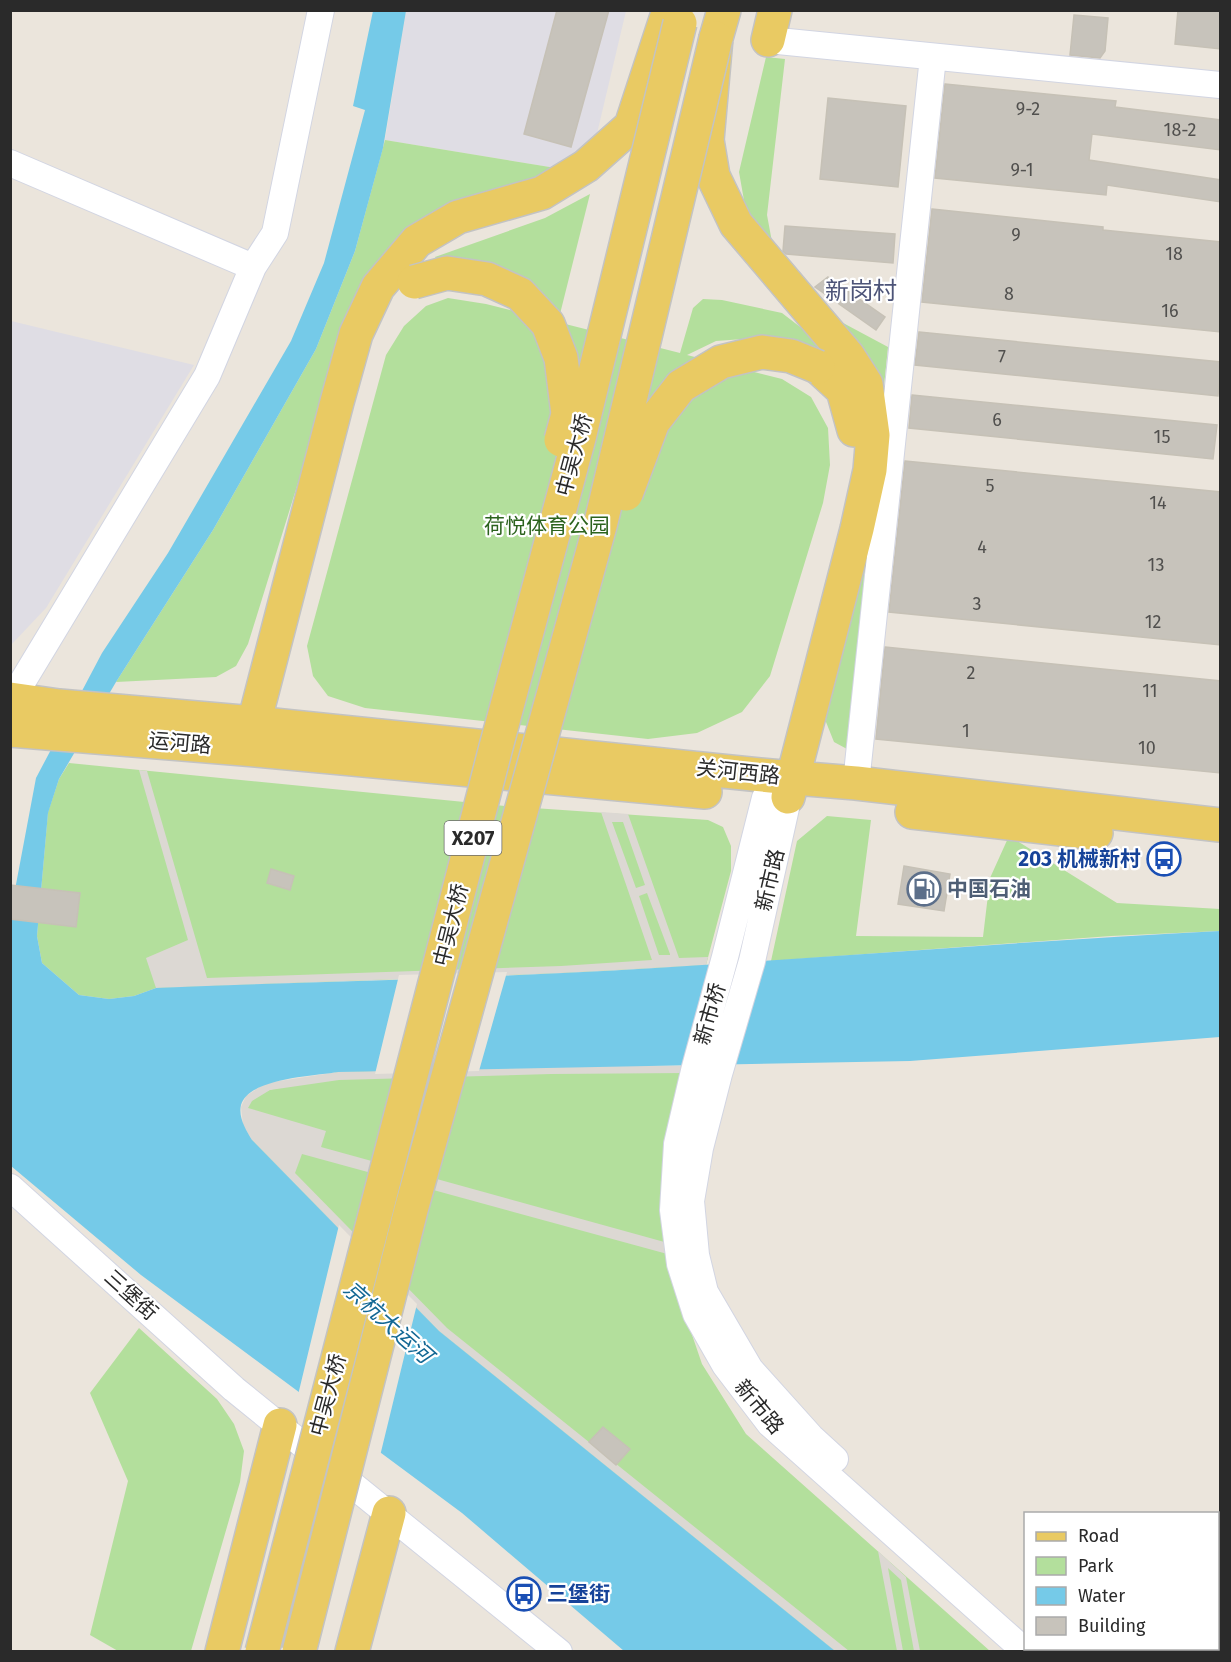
<svg xmlns="http://www.w3.org/2000/svg" width="1231" height="1662" viewBox="0 0 1231 1662" font-family="'Fira Sans','Noto Sans SC',sans-serif">
	<style>
		.industrial { fill: #dfdde4 }
		.green { fill: #b3df9c }
		.plaza { fill: #dcd8d3; fill-rule: evenodd }
		.water { fill: #75cae8 }
		.pier { fill: #ebe5dc }
		.building { fill: #c7c3bb; stroke: #c6c1b6; stroke-width: 1.5 }
		.lines { fill: none; stroke-linecap: round; stroke-linejoin: round }
		.minor-casing { stroke: #d2d5e2; stroke-width: 28 }
		.major-casing { stroke: #c3c3c3; stroke-width: 36 }
		.minor { stroke: #fff; stroke-width: 26 }
		.major { stroke: #e9ca63; stroke-width: 33 }
		.major-bridge-casing { stroke: #c3c3c3; stroke-width: 36; stroke-linecap: butt }
		.major-bridge { stroke: #e9ca63; stroke-width: 33 }
		.labels { text-anchor: middle; dominant-baseline: central; stroke-width: 4.5; stroke-linejoin: round; paint-order: stroke }
		.number-label { font-size: 18px; fill: #51504e }
		.shield { fill: #fff; stroke: #6a6a6a; stroke-width: 1.5 }
		.shield-label { font-size: 20px; font-weight: bold; fill: #2a2a2a }
		.street-label { font-size: 21px; fill: #2a2a2a; stroke: #fff }
		.park-label { font-size: 21px; fill: #2c631e; stroke: #fff }
		.transit-label { font-size: 21px; font-weight: bold; fill: #164399; stroke: #fff; text-anchor: end }
		.service-label { font-size: 21px; font-weight: bold; fill: #4e5e75; stroke: #fff; text-anchor: start }
		.water-label { font-size: 22px; font-style: italic; fill: #146894; stroke: #fff }
		.quarter-label { font-size: 24px; fill: #4d5478; stroke: #fff }
	</style>
	<rect width="100%" height="100%" fill="#ebe5dc"/>
	<path class="industrial" d="M406,11H626L595,142L568,170L385,140Z
		M11,321L194,365L46,608L11,645Z"/>
	<path class="green" d="M766,57L785,59L767,215L775,258L759,233L745,206L739,172Z
		M385,140L568,170L461,205L347,325L248,644L236,666L216,677L116,682L213,530L316,349L355,251Z
		M590,194L559,318L439,264L435,257L545,218Z
		M448,298L486,304L680,353L693,308L703,299L722,300L782,313L808,333L834,366L757,338L716,341L687,355L782,379L811,397L828,428L830,465L823,503L770,676L742,712L697,733L648,739L365,708L328,696L313,676L307,646L386,355L404,326L426,306Z
		M817,309L888,347L847,749L834,742L826,722L827,698L872,482Z
		M69,763L505,806L708,820L723,827L731,846V871L706,965L561,973L156,988L134,996L109,999L79,995L42,963L37,936L48,812L59,779Z
		M827,816L871,820L856,936L983,937L990,878L1009,836L1117,903L1220,909V931L1111,936L771,961L797,841Z
		M552,1066H688L677,1291L702,1364L746,1434L990,1651H835L439,1331L252,1140L246,1096L338,1072Z
		M139,1328L217,1399L234,1424L244,1451L240,1482L191,1651H118L90,1635L128,1481L90,1393Z"/>
	<path class="plaza" d="M139,770L147,771L207,978L561,966L652,960L601,812L628,814L679,958L708,957L706,965L561,973L156,988L146,958L188,940ZM612,822H623L645,885L636,888ZM647,893L670,954V955H659L639,896Z
		M552,1066H688L686,1073L551,1074L339,1080L270,1090L252,1101L248,1108L326,1131L321,1147L668,1243L671,1255L302,1154L295,1173L447,1328L849,1651H835L439,1331L252,1140L243,1125L241,1107L246,1096L266,1083L338,1072Z
		M878,1551L906,1577L920,1651H914L901,1580L888,1568L903,1651H897Z"/>
	<path class="water" d="M373,11H406L383,148L355,251L316,349L213,530L116,682L59,779L48,813L37,936L42,963L79,995L109,999L134,996L156,988C291,982 427,980 563,973C782,962 1001,942 1220,931V1037L910,1061L338,1072C314,1076 249,1078 241,1105C238,1117 246,1130 252,1140L439,1331L835,1651H624L462,1513L141,1275L11,1166V911L36,778L102,653L168,553L291,341L324,263L365,110L353,106Z"/>
	<path class="pier" d="M507,972L479,1071L375,1074L399,975Z
		M339,1225L417,1304L380,1456L298,1395Z"/>
	<path class="building" d="M557,10H609L571,147L524,134Z
		M1178,10H1221V49L1175,44Z
		M1074,15L1108,18L1105,51L1100,58L1070,55Z
		M945,84L1116,101L1115,107L1221,120V150L1092,134L1089,160L1221,180V202L1107,185L1106,195L935,178Z
		M828,98L906,106L898,187L820,179Z
		M932,209L1103,227V230L1221,242V332L922,302Z
		M785,226L895,234L893,263L786,254L783,251Z
		M828,277L885,317L876,330L815,287Z
		M919,332L1221,362L1218,396L915,365Z
		M912,395L1217,425L1213,459L909,428Z
		M905,461L1221,492V645L889,612Z
		M885,647L1221,681V773L876,739Z
		M904,866L950,874L944,911L898,904Z
		M271,869L294,876L290,890L267,883Z
		M10,885L80,893L76,927L10,919Z
		M603,1427L630,1449L616,1465L589,1442Z"/>
	<g class="lines">
		<defs>
			<path id="minor" d="M768,40L1220,85
				M10,163L253,267
				M10,711L12,699L207,376L253,267L275,233L321,10
				M856,783L933,57
				M765,798L725,957L694,1071L677,1144L673,1210L680,1264L696,1314L725,1365L770,1424L1026,1652
				M788,799L752,961L719,1074L700,1148L691,1201L696,1255L705,1292L750,1369L811,1437L835,1459
				M10,1187L234,1389L559,1652
				M1047,1648L1050,1652"/>
			<path id="major" d="M724,10L716,38L707,140L713,176L736,224L848,356L866,384L873,435L870,470L857,529L788,797
				M768,40L775,10
				M818,367L843,390L854,430
				M10,699L59,706L254,723L771,776L856,783L1220,825
				M10,730L256,750L705,792
				M256,745L254,723L337,402L356,334L378,287L417,241L458,217L542,193L586,166L631,126L669,10
				M912,812L1096,833
				M222,1652L280,1425
				M352,1652L389,1513"/>
		</defs>
		<use href="#minor" class="minor-casing"/>
		<use href="#major" class="major-casing"/>
		<use href="#minor" class="minor"/>
		<use href="#major" class="major"/>
		<defs>
			<path id="major-bridge" d="M414,282L447,273L487,279L520,294L548,324L561,358L568,414L561,440
				M626,494L653,422L681,386L721,362L762,352L791,356L818,367
				M262,1652L496,747L579,438L680,23
				M299,1652L411,1210L601,522L716,38"/>
		</defs>
		<use href="#major-bridge" class="major-bridge-casing"/>
		<use href="#major-bridge" class="major-bridge"/>
	</g>
	<defs>
		<symbol id="bus-ring" viewBox="-11 -11 22 22"><circle r="9.5" fill="#fff" stroke="#1a4fb4" stroke-width="1.5"/><path d="M-5-6H5V4H4V6H2V4H-2V6H-4V4H-5ZM-3.5-4V0h7V-4ZM-3.5 1.2v1.5H-2V1.2ZM2 1.2v1.5H3.5V1.2Z" fill="#1a4fb4"/></symbol>
		<symbol id="fuel-ring" viewBox="-11 -11 22 22"><circle r="9.5" fill="#fff" stroke="#5c6f8a" stroke-width="1.5"/><path d="M-5.5-6h7V0h2V4h1.3V-2.5L3-4.5l.8-.8L6-3V5H2.5V1h-1V6h-7ZM-4.2-4.7v3.2H.2V-4.7Z" fill="#5c6f8a"/></symbol>
	</defs>
	<g fill-rule="evenodd">
		<use href="#bus-ring" x="1145" y="840" width="38" height="38"/>
		<use href="#fuel-ring" x="905" y="870" width="38" height="38"/>
		<use href="#bus-ring" x="505" y="1575" width="38" height="38"/>
	</g>
	<g class="labels">
		<g class="number-label">
			<text x="1028" y="109">9-2</text>
			<text x="1180" y="130">18-2</text>
			<text x="1022" y="170">9-1</text>
			<text x="1016" y="235">9</text>
			<text x="1174" y="254">18</text>
			<text x="1009" y="294">8</text>
			<text x="1170" y="311">16</text>
			<text x="1002" y="357">7</text>
			<text x="997" y="420">6</text>
			<text x="1162" y="437">15</text>
			<text x="990" y="486">5</text>
			<text x="1158" y="503">14</text>
			<text x="982" y="547">4</text>
			<text x="1156" y="565">13</text>
			<text x="977" y="604">3</text>
			<text x="1153" y="622">12</text>
			<text x="971" y="673">2</text>
			<text x="1150" y="691">11</text>
			<text x="966" y="731">1</text>
			<text x="1147" y="748">10</text>
		</g>
		<rect class="shield" x="444.5" y="821" width="57" height="34" rx="4.5"/>
		<g class="shield-label">
			<text x="473" y="838">X207</text>
		</g>
		<g class="street-label">
			<text transform="translate(574 455) rotate(-75)">中吴大桥</text>
			<text transform="translate(180 743) rotate(5)">运河路</text>
			<text transform="translate(738 772) rotate(6)">关河西路</text>
			<text transform="translate(770 880) rotate(-77)">新市路</text>
			<text transform="translate(451 925) rotate(-76)">中吴大桥</text>
			<text transform="translate(710 1014) rotate(-74)">新市桥</text>
			<text transform="translate(131 1295) rotate(42)">三堡街</text>
			<text transform="translate(328 1395) rotate(-75)">中吴大桥</text>
			<text transform="translate(759 1407) rotate(50)">新市路</text>
		</g>
		<g class="park-label">
			<text x="547" y="526">荷悦体育公园</text>
		</g>
		<g class="transit-label">
			<text x="1141" y="859">203 机械新村</text>
			<text x="547" y="1594" text-anchor="start">三堡街</text>
		</g>
		<g class="service-label">
			<text x="947" y="889">中国石油</text>
		</g>
		<g class="water-label">
			<text transform="translate(388 1322) rotate(42)">京杭大运河</text>
		</g>
		<g class="quarter-label">
			<text x="861" y="291">新岗村</text>
		</g>
	</g>
	<rect width="1231" height="1662" fill="none" stroke="#2a2a2a" stroke-width="24"/>
	<rect x="1024" y="1512" width="195" height="138" fill="#ffffff" stroke="#aaaaaa" stroke-width="1.5"/>
	<rect x="1036" y="1532" width="30" height="9" fill="#e9ca63" stroke="#aaaaaa" stroke-width="1.5"/>
	<text x="1078" y="1542" font-size="18" fill="#2a2a2a">Road</text>
	<rect x="1036" y="1557" width="30" height="18" fill="#b3df9c" stroke="#aaaaaa" stroke-width="1.5"/>
	<text x="1078" y="1572" font-size="18" fill="#2a2a2a">Park</text>
	<rect x="1036" y="1587" width="30" height="18" fill="#75cae8" stroke="#aaaaaa" stroke-width="1.5"/>
	<text x="1078" y="1602" font-size="18" fill="#2a2a2a">Water</text>
	<rect x="1036" y="1617" width="30" height="18" fill="#c7c3bb" stroke="#aaaaaa" stroke-width="1.5"/>
	<text x="1078" y="1632" font-size="18" fill="#2a2a2a">Building</text>
</svg>
